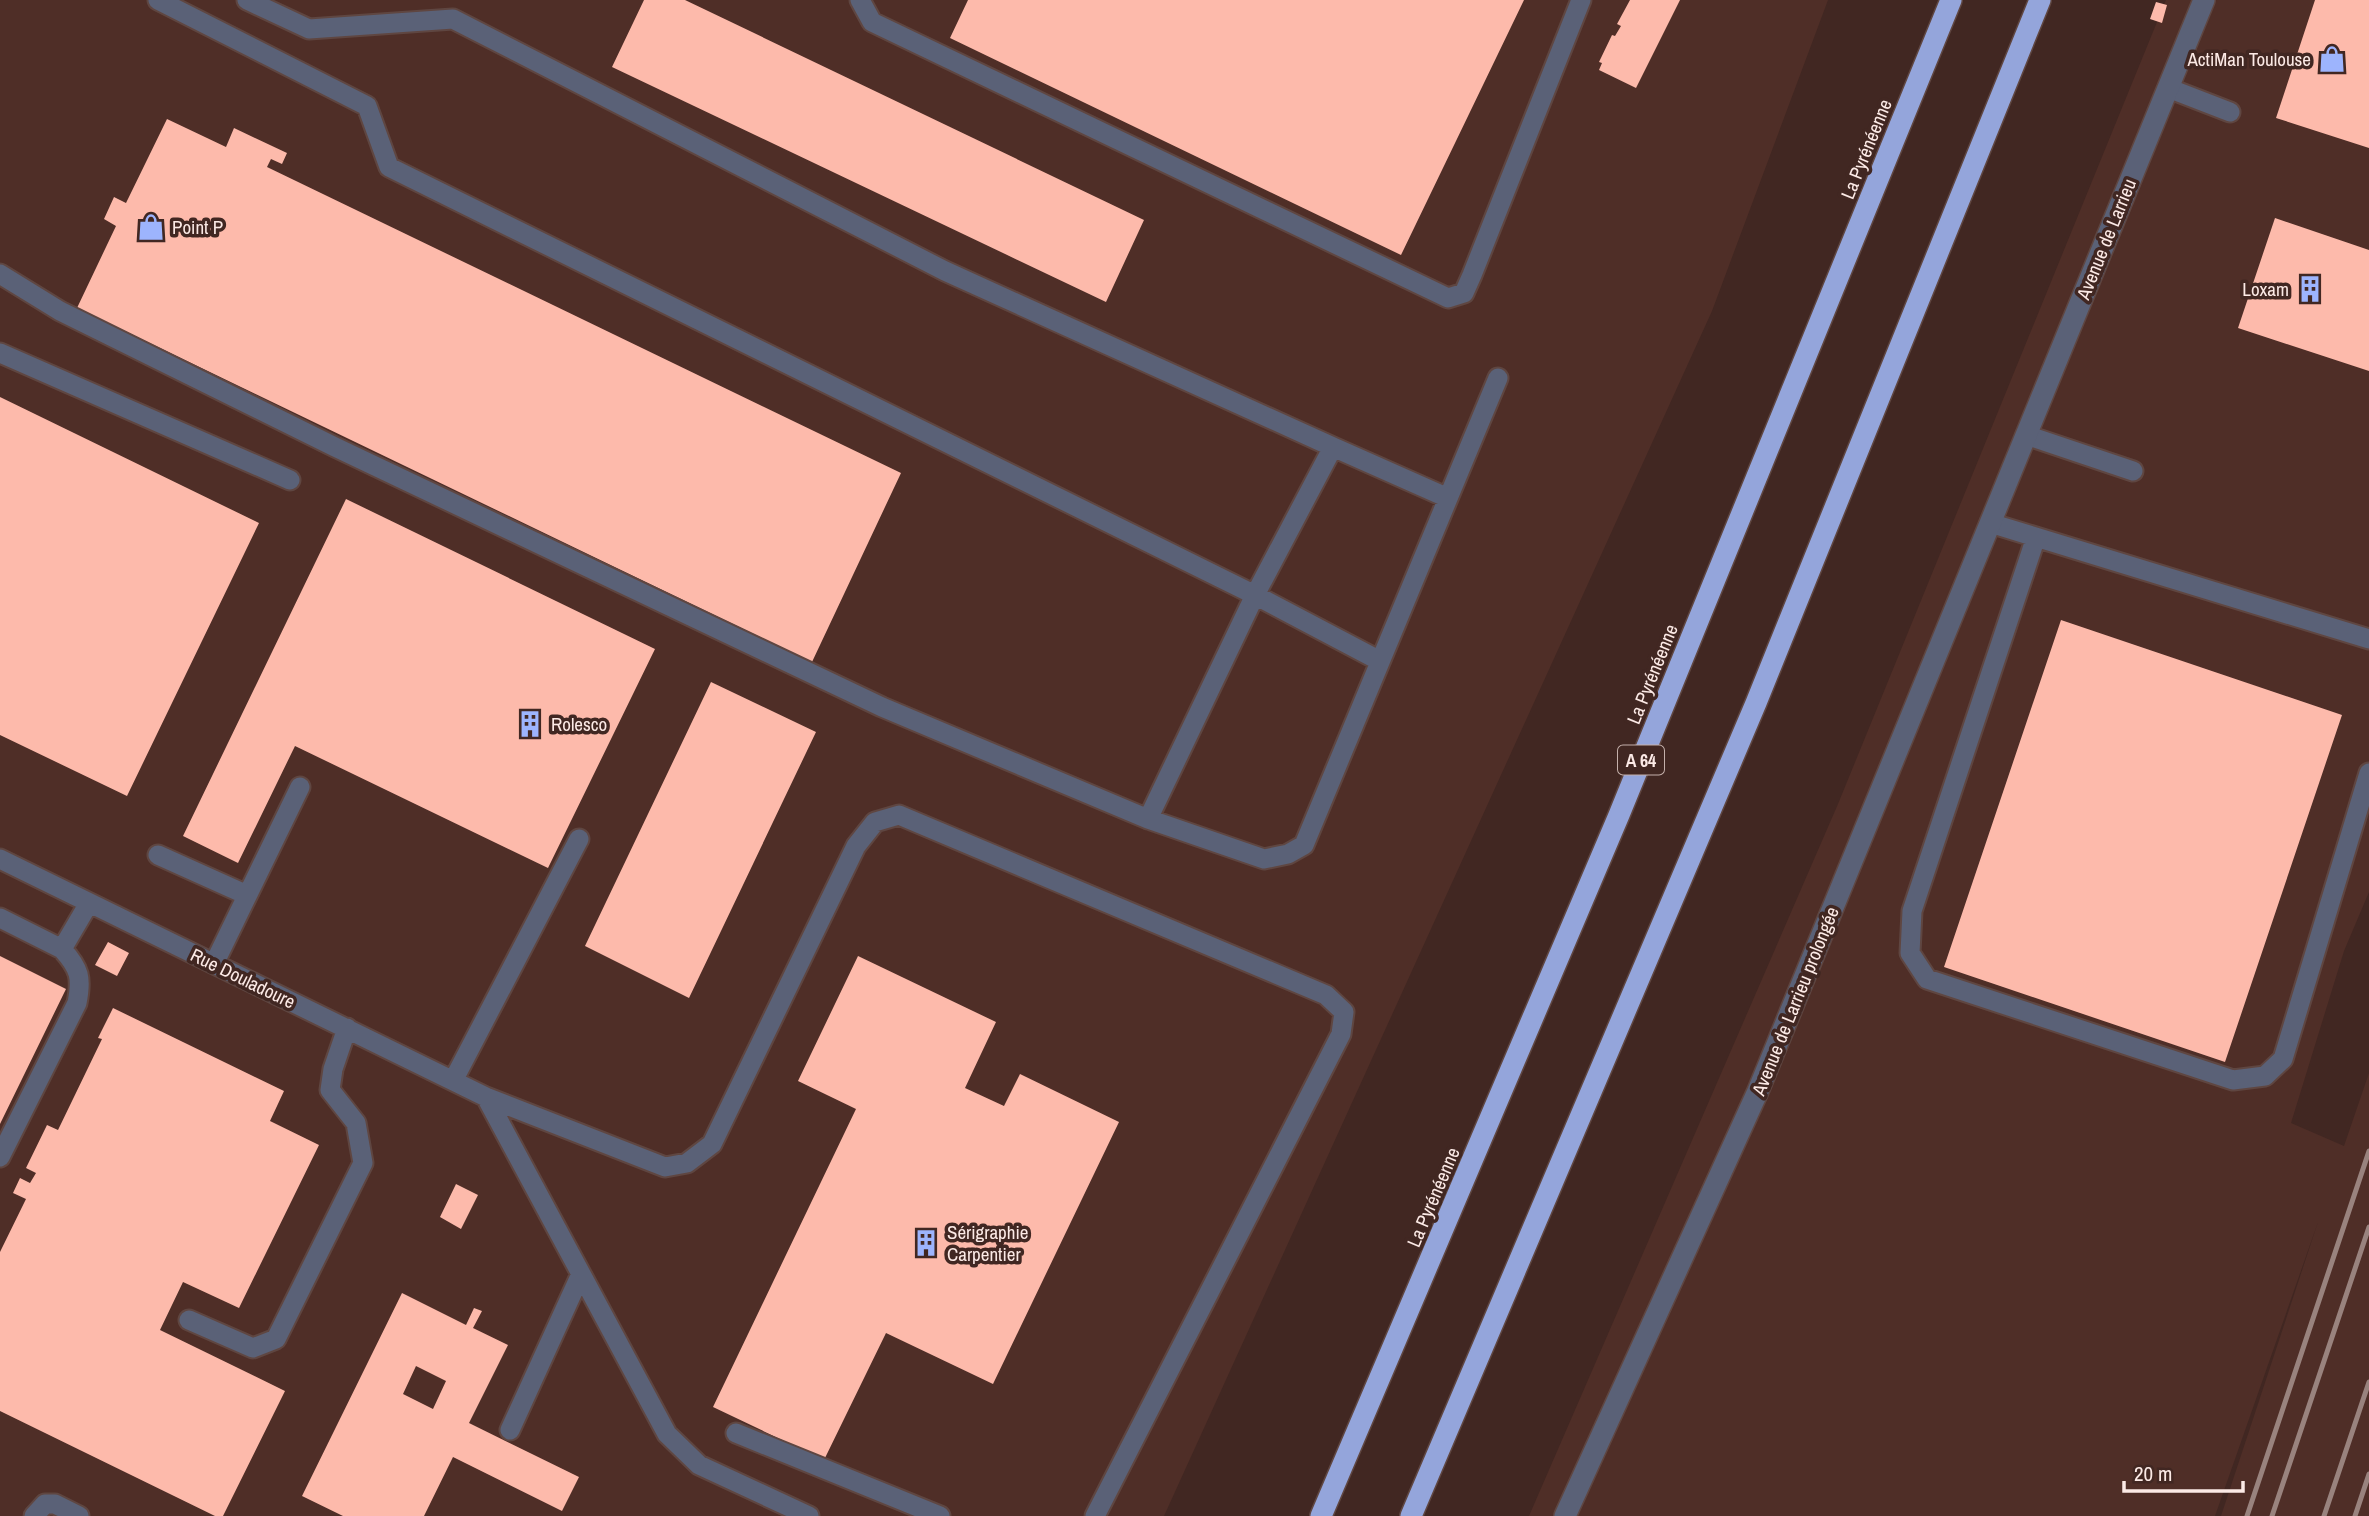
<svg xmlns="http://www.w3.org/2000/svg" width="2369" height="1516" viewBox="0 0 2369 1516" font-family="'Archivo Narrow',sans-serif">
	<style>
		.built { fill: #4f2e27 }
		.building { fill: #fdbaab; fill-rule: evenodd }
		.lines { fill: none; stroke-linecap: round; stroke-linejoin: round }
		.lane-casing { stroke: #5f4641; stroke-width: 23 }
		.street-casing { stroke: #5f4641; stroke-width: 24 }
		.highway-casing { stroke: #5f4641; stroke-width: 24 }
		.lane { stroke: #5a6177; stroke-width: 19 }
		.street { stroke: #5a6177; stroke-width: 21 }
		.highway { stroke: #94a5db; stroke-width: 21 }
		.rail { stroke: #99837e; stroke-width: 5 }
		.labels { text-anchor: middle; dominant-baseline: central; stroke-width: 7; stroke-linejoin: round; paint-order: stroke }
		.shield { fill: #412722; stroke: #c4b0ab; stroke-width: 2 }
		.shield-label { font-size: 18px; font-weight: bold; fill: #fceae6 }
		.poi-label { font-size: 19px; fill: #fceae6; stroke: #412722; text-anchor: start }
		.street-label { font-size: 19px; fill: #fceae6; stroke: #412722 }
	</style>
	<rect width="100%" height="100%" fill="#412722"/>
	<path class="built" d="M0,0H1828L1712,311L1164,1516H0Z
		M2166,0H2369V892L2344,951L2291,1123L2344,1146L2369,1073V1516H2221L2318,1222L2215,1516H1529L1838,804Z"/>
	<path class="building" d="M644,0H685L1144,220L1106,302L612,67Z
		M968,0H1524L1401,255L950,38Z
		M1630,0H1680L1636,88L1599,70L1602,63L1599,62L1612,35L1615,36L1621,26L1617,24Z
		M2315,0H2369V148L2276,118Z
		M2156,2L2167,5L2162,23L2150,19Z
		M167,119L226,147L234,128L287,153L282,164L271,159L267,167L901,473L812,662L77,308L116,226L104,219L114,197L126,203Z
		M2275,218L2369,250V371L2238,328Z
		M0,397L259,523L127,796L0,735Z
		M346,499L655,649L548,868L295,746L238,863L183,836Z
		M2061,620L2342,715L2225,1062L1944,967Z
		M711,682L816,732L689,998L585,946Z
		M108,942L129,953L117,976L95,965Z
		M0,956L66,989L0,1124Z
		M858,956L996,1022L965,1088L1004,1106L1020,1074L1119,1122L993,1384L886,1333L824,1460L713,1407L856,1109L798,1081Z
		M113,1008L284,1091L270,1121L319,1145L239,1308L183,1282L160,1330L285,1391L223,1516H215L0,1411V1252L26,1199L13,1193L20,1178L30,1183L36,1173L26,1168L47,1125L58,1130L102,1039L98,1038Z
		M456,1184L478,1195L461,1229L440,1217Z
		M402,1293L466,1325L474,1308L482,1311L473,1328L508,1345L469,1423L579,1477L562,1511L453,1457L424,1516H343L302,1496ZM416,1366L446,1381L433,1409L403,1394Z"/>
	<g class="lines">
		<defs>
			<path id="lane" d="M158,0L367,106L389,167L1255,595L1333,447L945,271L453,19L309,29L247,0
				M860,0L872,22L1448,298L1464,293L1472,275L1581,0
				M2168,88L2230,112
				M0,274L60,311L335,447L882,707L1148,819L1264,859L1288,854L1304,845L1498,378
				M0,353L290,480
				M2026,435L2133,471
				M1333,447L1448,498
				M1990,523L2369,639
				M2036,537L1912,911L1910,953L1927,979L2233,1080L2265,1076L2283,1059L2369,773
				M1148,819L1255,595L1380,661
				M158,855L247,895
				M0,859L486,1097L665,1167L687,1163L712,1144L856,846L875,822L899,815L1326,995L1344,1012L1341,1034L1095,1516
				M0,918L62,949L89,903
				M214,964L300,787
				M454,1079L579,839
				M486,1097L667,1434L699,1465L809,1516
				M0,1157L77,1003C82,978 80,969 62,949
				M189,1320L253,1348L276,1339L363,1163L356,1123L330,1090L333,1069L347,1028
				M510,1430L581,1274
				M736,1433L940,1516
				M34,1516L45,1504H55L79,1516"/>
			<path id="street" d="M1565,1516L1758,1091L2204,0"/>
			<path id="highway" d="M1321,1516L1619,815L1951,0
				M1411,1516L1756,703L2040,0"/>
		</defs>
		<use href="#lane" class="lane-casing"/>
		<use href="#street" class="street-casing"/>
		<use href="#highway" class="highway-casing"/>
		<use href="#lane" class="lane"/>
		<use href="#street" class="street"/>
		<use href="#highway" class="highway"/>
		<path class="rail" d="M2247,1516L2369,1151
			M2272,1516L2369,1227
			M2324,1516L2369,1382
			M2355,1516L2369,1474"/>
	</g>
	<defs>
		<symbol id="shop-bare" viewBox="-9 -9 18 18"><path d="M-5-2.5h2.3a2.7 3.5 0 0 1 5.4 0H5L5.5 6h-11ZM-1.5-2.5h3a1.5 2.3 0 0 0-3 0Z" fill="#9db4fd" stroke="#412722" stroke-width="2.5" paint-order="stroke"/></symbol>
		<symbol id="building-bare" viewBox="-9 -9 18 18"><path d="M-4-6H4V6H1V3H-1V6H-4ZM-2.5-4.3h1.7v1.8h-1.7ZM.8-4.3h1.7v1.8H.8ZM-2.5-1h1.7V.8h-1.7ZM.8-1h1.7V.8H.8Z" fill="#9db4fd" stroke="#412722" stroke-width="2.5" paint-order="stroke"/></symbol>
	</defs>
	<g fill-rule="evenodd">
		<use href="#shop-bare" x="2313" y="40" width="38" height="38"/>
		<use href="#shop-bare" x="132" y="208" width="38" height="38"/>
		<use href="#building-bare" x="2291" y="270" width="38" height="38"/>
		<use href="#building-bare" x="511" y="705" width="38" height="38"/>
		<use href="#building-bare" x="907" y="1224" width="38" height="38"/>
	</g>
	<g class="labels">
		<rect class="shield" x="1618" y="745.5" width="46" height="29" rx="5"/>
		<g class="shield-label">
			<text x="1641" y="760">A 64</text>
		</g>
		<g class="poi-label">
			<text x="2311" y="59" text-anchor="end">ActiMan Toulouse</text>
			<text x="172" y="227">Point P</text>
			<text x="2289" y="289" text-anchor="end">Loxam</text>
			<text x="551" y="724">Rolesco</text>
			<text x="947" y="1232">Sérigraphie<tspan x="947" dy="22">Carpentier</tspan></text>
		</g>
		<g class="street-label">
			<text transform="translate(1866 149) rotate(-68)">La Pyrénéenne</text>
			<text transform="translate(2106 239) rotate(-68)">Avenue de Larrieu</text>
			<text transform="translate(1652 674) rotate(-68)">La Pyrénéenne</text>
			<text transform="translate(243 978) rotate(26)">Rue Douladoure</text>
			<text transform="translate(1795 1001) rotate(-68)">Avenue de Larrieu prolongée</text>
			<text transform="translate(1433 1197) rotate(-67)">La Pyrénéenne</text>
		</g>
	</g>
	<path d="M2124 1481v10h119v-10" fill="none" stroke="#fceae6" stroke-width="3.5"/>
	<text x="2134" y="1481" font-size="21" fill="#fceae6" stroke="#412722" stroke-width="5" paint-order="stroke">20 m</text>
</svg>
